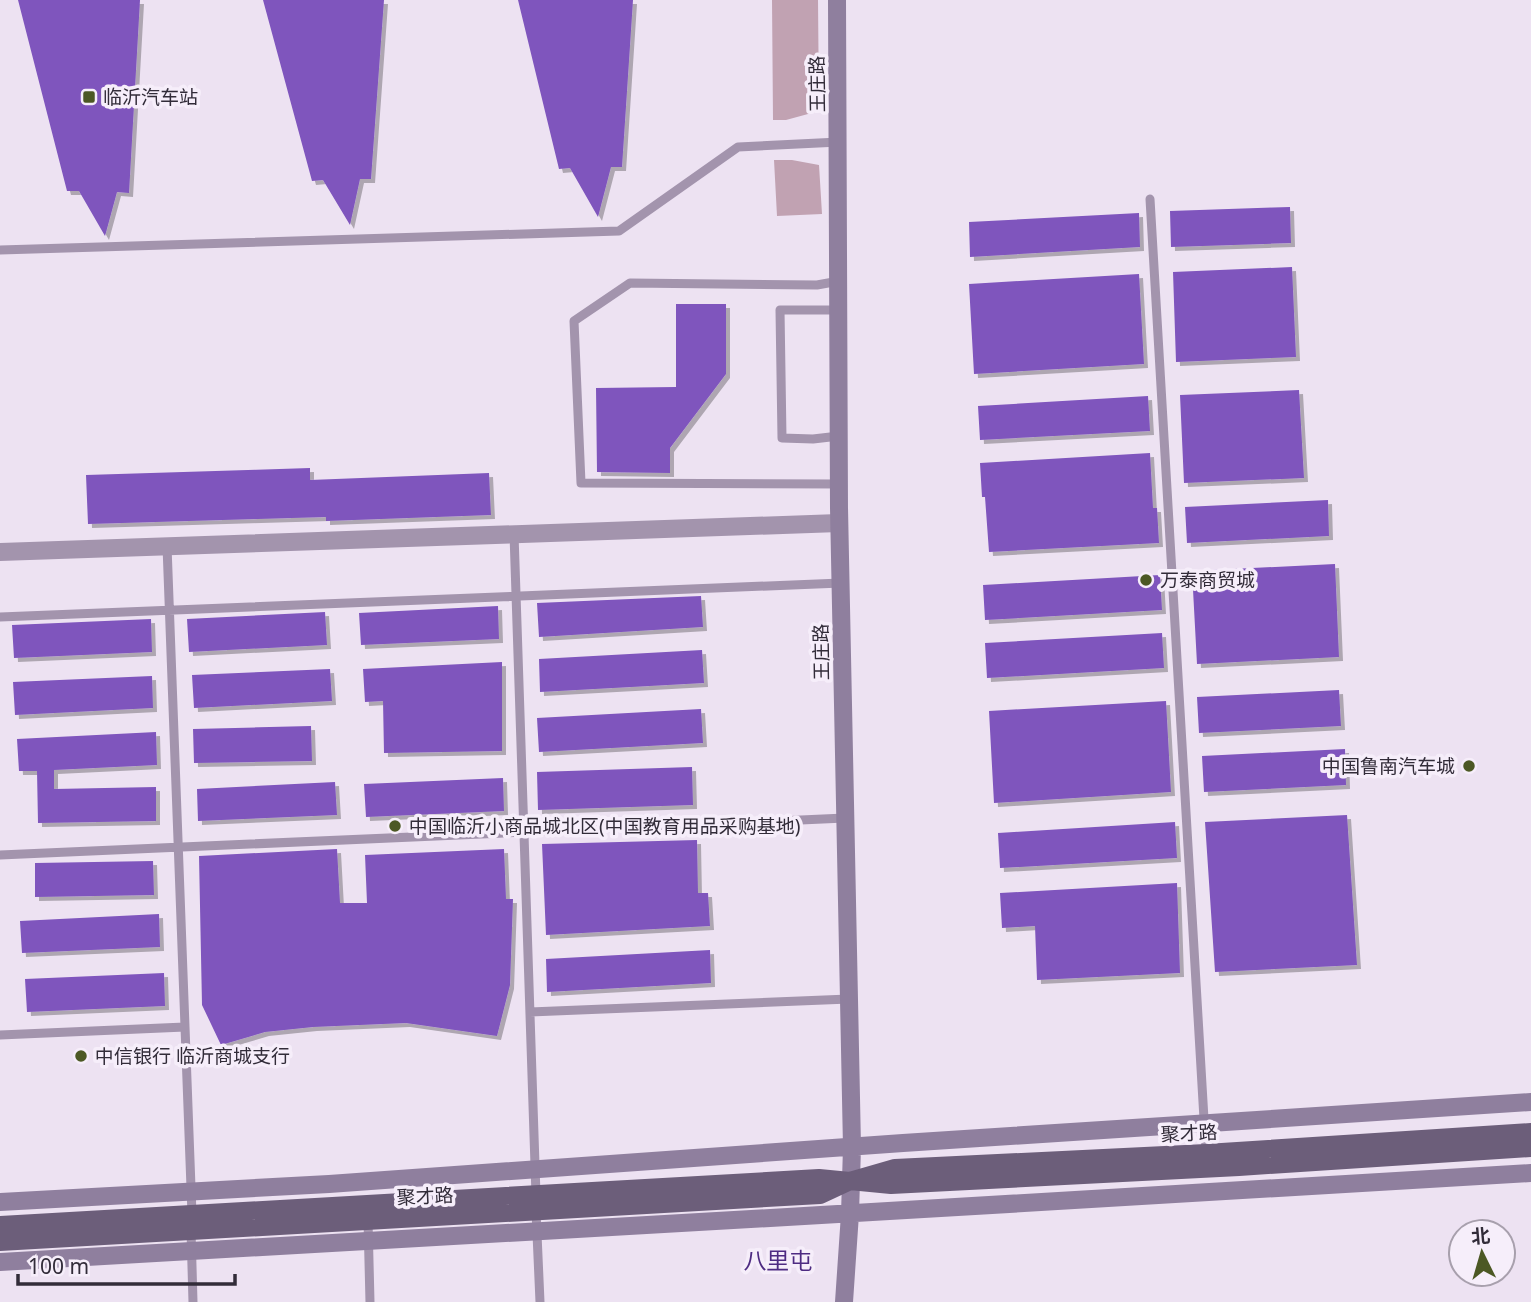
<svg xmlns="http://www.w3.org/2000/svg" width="1531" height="1302" viewBox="0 0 1531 1302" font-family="'Noto Sans','Noto Sans SC',sans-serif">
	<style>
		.green { fill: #c1a2b2 }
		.building { fill: #7f55bd; filter: url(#shadow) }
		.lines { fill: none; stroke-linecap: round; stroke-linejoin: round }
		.lane { stroke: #a394ad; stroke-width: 9 }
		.street { stroke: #a394ad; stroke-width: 18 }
		.secondary { stroke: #8f7f9e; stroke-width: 18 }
		.primary { stroke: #6c5e7a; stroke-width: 18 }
		.poi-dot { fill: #4c5824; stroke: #f6eefa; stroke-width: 2.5 }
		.labels { text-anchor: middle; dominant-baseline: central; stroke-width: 7; stroke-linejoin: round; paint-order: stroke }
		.street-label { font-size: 19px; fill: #322c39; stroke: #f6eefa }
		.poi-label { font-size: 19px; fill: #322c39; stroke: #f6eefa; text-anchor: start }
		.quarter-label { font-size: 23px; fill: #4e2b82; stroke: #f6eefa }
	</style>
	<defs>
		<filter id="shadow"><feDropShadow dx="4" dy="4" stdDeviation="0" flood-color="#0004"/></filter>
	</defs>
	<rect width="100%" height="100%" fill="#ede2f2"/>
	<path class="green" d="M772,0H818L819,111L786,120H773Z
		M774,160H792L819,165L822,214L777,216Z"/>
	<path class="building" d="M18,0H140L129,193L117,192L105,236L79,191H67Z
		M263,0H384L371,179H360L350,225L323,180L312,181Z
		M518,0H633L622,167H611L598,217L570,168L559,169Z
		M1290,207L1291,243L1171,247L1170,211Z
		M1139,213L1140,247L970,257L969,222Z
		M1292,267L1296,357L1176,362L1173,272Z
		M1139,274L1144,364L974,374L969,284Z
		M676,304H726V374L670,448V473L597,472L596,388L676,387Z
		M1299,390L1304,478L1184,483L1180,395Z
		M1148,396L1150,431L980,440L978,406Z
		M1150,453L1153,508H1157L1159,543L989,552L985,497H982L980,463Z
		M310,468V480L489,473L491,515L326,521V517L88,524L86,475Z
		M1328,500L1329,536L1187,543L1185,507Z
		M1335,564L1339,657L1197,664L1192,571Z
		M1160,575L1162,610L985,620L983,585Z
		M701,596L703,627L539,637L537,603Z
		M498,606L499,639L361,645L359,613Z
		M325,612L327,645L189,652L187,619Z
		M151,619L152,652L14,658L12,625Z
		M1162,633L1164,668L987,678L985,643Z
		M702,650L704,683L540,692L539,659Z
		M502,662V751L384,753L383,701L365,702L363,669Z
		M330,669L332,701L194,708L192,675Z
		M152,676L153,708L15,715L13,682Z
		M1339,690L1341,726L1199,733L1197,697Z
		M1166,701L1171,792L994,803L989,711Z
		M701,709L703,743L539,752L537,718Z
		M311,726L312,761L194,763L193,729Z
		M156,732L157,765L54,770V789L156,787V821L38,823L37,771H19L17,739Z
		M1345,749L1346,785L1204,792L1202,756Z
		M692,767L693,805L538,810L537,772Z
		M503,778L504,811L366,817L364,784Z
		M335,782L337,815L198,821L197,789Z
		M1347,815L1357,965L1215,972L1205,822Z
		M1175,822L1177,858L1000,868L998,833Z
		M697,840L698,893H708L710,926L546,935L542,844Z
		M337,849L340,903H367L365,855L504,849L506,899H513L510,985L497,1036L406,1023L313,1027L265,1032L221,1045L202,1005L199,856Z
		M153,861L154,895L35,897V863Z
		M1177,883L1180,973L1037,980L1035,926L1002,928L1000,893Z
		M159,914L160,947L22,953L20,921Z
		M710,950L711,983L547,992L546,959Z
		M164,973L165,1006L27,1012L25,979Z"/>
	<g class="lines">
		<path class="lane" d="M1150,199L1206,1153
			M0,250L619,231L738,147L839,142
			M839,436L813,439L782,438L780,310H839
			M839,484L581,483L574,321L630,283L817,285L839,281
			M514,534L536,1195
			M167,546L192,1214
			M0,617L841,583
			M0,855L845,818
			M530,1012L849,999
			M0,1035L185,1027
			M536,1211L540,1302
			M368,1221L370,1302
			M191,1231L193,1302"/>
		<path class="street" d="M0,552L839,523"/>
		<path class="secondary" d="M837,0L839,508L852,1147L850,1214L844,1302
			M0,1202L329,1184L903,1143L1531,1102
			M0,1262C510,1233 1021,1204 1531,1173"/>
		<path class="primary" d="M0,1225L819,1178L891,1185L1239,1167L1531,1148
			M0,1242L820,1195L850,1181L895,1168L1206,1153L1531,1132"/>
	</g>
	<g class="poi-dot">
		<rect x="82" y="90" width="14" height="14" rx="3.5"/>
		<circle cx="1146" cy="580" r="7"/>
		<circle cx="1469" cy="766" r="7"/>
		<circle cx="395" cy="826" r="7"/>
		<circle cx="81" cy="1056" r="7"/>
	</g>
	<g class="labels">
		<g class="street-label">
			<text transform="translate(817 84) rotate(-91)">王庄路</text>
			<text transform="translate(821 652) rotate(-91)">王庄路</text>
			<text transform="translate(1189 1133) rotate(-3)">聚才路</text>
			<text transform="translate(425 1196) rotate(-3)">聚才路</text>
		</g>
		<g class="poi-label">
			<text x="103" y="97">临沂汽车站</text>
			<text x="1160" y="580">万泰商贸城</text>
			<text x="1455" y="766" text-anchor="end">中国鲁南汽车城</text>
			<text x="409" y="826">中国临沂小商品城北区(中国教育用品采购基地)</text>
			<text x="95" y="1056">中信银行 临沂商城支行</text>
		</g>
		<g class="quarter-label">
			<text x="778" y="1260">八里屯</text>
		</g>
	</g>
	<g transform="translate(1482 1253) rotate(355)"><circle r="33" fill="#f6eefa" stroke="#a8a0ad" stroke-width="2"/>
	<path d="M0-5L12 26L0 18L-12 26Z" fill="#4c5824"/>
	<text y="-10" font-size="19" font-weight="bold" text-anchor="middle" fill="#322c39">北</text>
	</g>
	<path d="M18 1274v10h217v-10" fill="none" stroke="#322c39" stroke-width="3.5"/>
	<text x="28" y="1274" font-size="21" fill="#322c39" stroke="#f6eefa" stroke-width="5" paint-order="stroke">100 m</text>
</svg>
